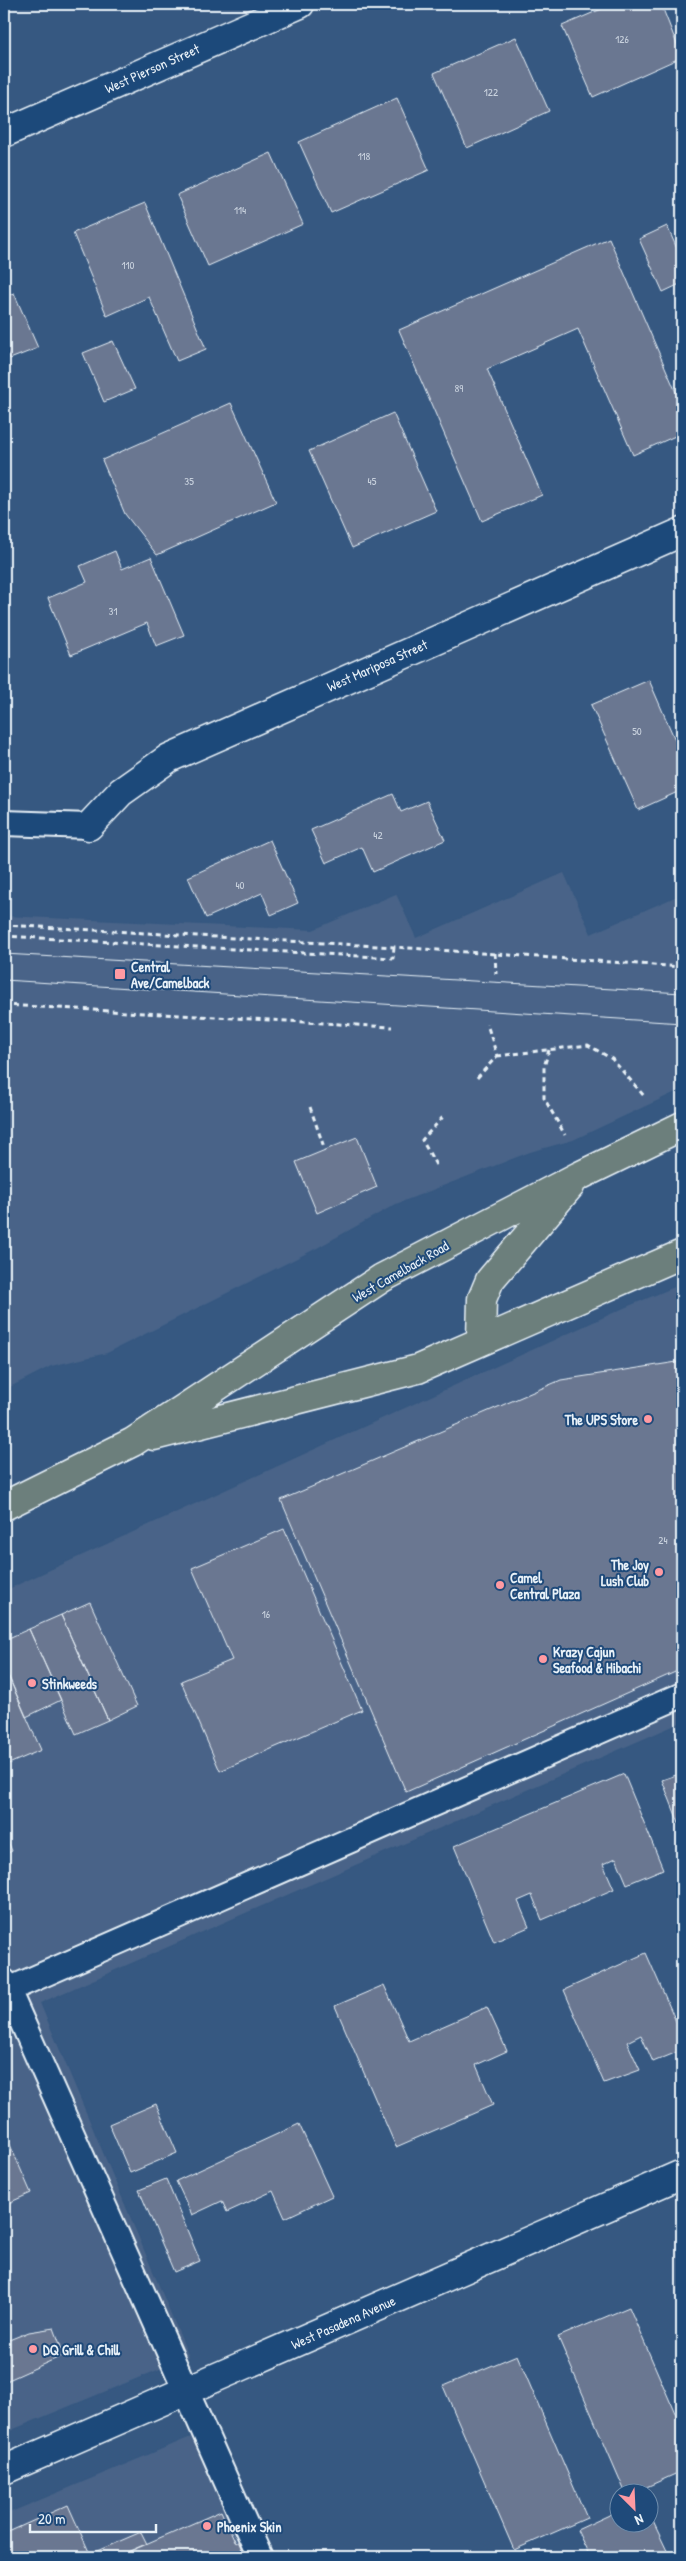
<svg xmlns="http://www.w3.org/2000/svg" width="686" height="2561" viewBox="0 0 686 2561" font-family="'Patrick Hand',sans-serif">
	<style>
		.built { fill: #496488 }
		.building { fill: #6b7791; stroke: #e8f1f8 }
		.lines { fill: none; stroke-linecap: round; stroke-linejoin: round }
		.service-casing { stroke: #e8f1f8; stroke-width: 28 }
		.minor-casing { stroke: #e8f1f8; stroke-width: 31 }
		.primary-casing { stroke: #e8f1f8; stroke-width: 31 }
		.path { stroke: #e8f1f8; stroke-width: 3; stroke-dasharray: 5 4; stroke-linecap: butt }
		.service { stroke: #1f4a7a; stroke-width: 24 }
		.minor { stroke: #1f4a7a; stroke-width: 28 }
		.primary { stroke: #6c7f7c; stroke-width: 28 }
		.tram { stroke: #e8f1f8; stroke-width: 1 }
		.poi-dot { fill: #ff9aa2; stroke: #1f4a7a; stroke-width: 2 }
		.labels { text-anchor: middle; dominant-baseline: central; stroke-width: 4; stroke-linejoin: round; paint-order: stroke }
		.number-label { font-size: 11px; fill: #c9d2de }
		.street-label { font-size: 14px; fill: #e8f1f8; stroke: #1f4a7a }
		.poi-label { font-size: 14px; font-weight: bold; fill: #e8f1f8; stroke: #1f4a7a; text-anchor: start }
	</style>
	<rect width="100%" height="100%" fill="#365881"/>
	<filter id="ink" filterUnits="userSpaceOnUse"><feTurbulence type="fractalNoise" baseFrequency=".02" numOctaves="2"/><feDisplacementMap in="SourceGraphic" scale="10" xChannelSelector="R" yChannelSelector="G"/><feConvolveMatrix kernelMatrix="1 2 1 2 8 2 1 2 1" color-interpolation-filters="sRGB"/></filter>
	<g filter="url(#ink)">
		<path class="built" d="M564,873L591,934L682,894V1089L573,1140L530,1152L396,1204L317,1248L107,1353L51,1366L4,1390V916L313,930L396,894L416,938Z
			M682,1284V1722L40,2003L189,2357L4,2433V1591L624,1308Z
			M203,2432L260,2557H4V2515Z"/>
		<path class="building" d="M613,4H661L682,57L593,97L562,26Z
			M516,37L549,111L467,148L434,73Z
			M397,98L429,170L331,213L299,142Z
			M271,153L303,224L208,266L177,195Z
			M145,203L206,349L177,361L149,297L107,316L73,233Z
			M667,226L682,260V283L663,292L639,239Z
			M609,238L682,406V433L633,455L578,329L487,369L542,495L482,521L399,330Z
			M4,285L8,295L14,293L38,348L10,359L4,345Z
			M113,341L135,389L104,402L83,353Z
			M231,403L276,502L157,555L125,514L102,460Z
			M393,413L436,511L352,548L309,451Z
			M115,551L122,569L151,557L184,635L156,646L147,623L71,655L48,598L87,582L80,566Z
			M649,680L682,756V790L638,810L591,705Z
			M393,794L401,812L427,801L445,840L373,872L362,847L326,863L311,830Z
			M270,840L298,903L271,915L262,893L206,918L188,877Z
			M357,1137L377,1187L317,1213L296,1162Z
			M677,1362L682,1374V1669L406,1792L281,1500L561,1380Z
			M284,1529L362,1710L220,1771L181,1681L232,1660L192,1568Z
			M90,1602L137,1706L108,1720L61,1615Z
			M61,1615L108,1720L76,1734L29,1629Z
			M29,1629L61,1700L26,1717L4,1666V1640Z
			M4,1666L41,1750L4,1766Z
			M682,1773V1831L662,1780Z
			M624,1774L663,1869L627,1884L616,1858L603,1864L614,1889L542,1920L532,1895L518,1901L529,1927L494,1942L454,1846Z
			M4,1831L12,1851L4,1855Z
			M646,1953L682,2035V2050L653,2062L641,2035L627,2042L640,2070L604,2083L564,1990Z
			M384,1985L409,2041L487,2007L507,2051L476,2065L493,2105L396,2147L335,2006Z
			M156,2104L177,2153L130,2173L109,2124Z
			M299,2124L332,2196L285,2218L273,2191L227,2212L222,2201L192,2215L176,2181Z
			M4,2131L31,2193L4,2205Z
			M166,2179L200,2261L174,2272L139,2190Z
			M629,2307L682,2429V2471L631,2494H626L558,2337Z
			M54,2328L64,2355L4,2382V2342L29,2332Z
			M517,2355L587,2518L514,2550L443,2386Z
			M68,2505L90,2554L141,2532L147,2544L116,2557H4V2534Z
			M221,2511L236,2543L239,2541L246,2557H116Z
			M618,2511V2524H648V2511L670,2557H590L577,2530Z"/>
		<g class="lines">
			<defs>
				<path id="service" d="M4,823L89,826
					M4,1981L260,2557
					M8,1990L682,1695"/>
				<path id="minor" d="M4,133L300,4
					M89,826L121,792L169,758L682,532
					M4,2470L682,2174"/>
				<path id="primary" d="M481,1340L482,1299L490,1280L570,1186
					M154,1436L418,1369L682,1254
					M4,1506L133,1442L382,1278L579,1176L682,1126"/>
			</defs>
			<use href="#service" class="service-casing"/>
			<use href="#minor" class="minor-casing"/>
			<use href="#primary" class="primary-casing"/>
			<path class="path" d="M4,925L394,947L682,967
				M4,936L393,958L394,947
				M495,953L496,974
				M4,1005L392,1027
				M549,1050L544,1067V1098L565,1135
				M497,1056L588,1045L612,1059L645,1097
				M477,1078L497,1056L487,1024
				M310,1107L325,1150
				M436,1165L422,1140L443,1117"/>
			<use href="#service" class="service"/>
			<use href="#minor" class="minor"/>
			<use href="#primary" class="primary"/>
			<path class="tram" d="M4,954L682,993
				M4,980L682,1023"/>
		</g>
	</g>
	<g class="poi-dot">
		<rect x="114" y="968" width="12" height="12" rx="2.5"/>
		<circle cx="648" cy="1419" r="5"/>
		<circle cx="659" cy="1572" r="5"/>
		<circle cx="500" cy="1585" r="5"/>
		<circle cx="543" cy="1659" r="5"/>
		<circle cx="32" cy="1683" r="5"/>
		<circle cx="33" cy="2349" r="5"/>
		<circle cx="207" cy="2526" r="5"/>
	</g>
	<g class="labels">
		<g class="number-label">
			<text x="622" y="39">126</text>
			<text x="491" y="92">122</text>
			<text x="364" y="156">118</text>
			<text x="240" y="210">114</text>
			<text x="128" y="265">110</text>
			<text x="459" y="388">89</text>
			<text x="189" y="481">35</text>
			<text x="372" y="481">45</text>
			<text x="113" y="611">31</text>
			<text x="637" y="731">50</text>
			<text x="378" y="835">42</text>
			<text x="240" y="885">40</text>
			<text x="663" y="1540">24</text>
			<text x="266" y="1614">16</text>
		</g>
		<g class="street-label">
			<text transform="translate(152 68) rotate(-24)">West Pierson Street</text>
			<text transform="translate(377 665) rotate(-24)">West Mariposa Street</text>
			<text transform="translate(400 1271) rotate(-30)">West Camelback Road</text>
			<text transform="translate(343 2322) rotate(-24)">West Pasadena Avenue</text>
		</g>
		<g class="poi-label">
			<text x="131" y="966">Central<tspan x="131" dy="16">Ave/Camelback</tspan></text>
			<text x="638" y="1419" text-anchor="end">The UPS Store</text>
			<text x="649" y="1564" text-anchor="end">The Joy<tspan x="649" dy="16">Lush Club</tspan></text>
			<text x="510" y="1577">Camel<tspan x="510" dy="16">Central Plaza</tspan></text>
			<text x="553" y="1651">Krazy Cajun<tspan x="553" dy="16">Seafood &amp; Hibachi</tspan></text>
			<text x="42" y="1683">Stinkweeds</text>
			<text x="43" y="2349">DQ Grill &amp; Chill</text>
			<text x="217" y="2526">Phoenix Skin</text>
		</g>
	</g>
	<rect width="686" height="2561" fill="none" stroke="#1f4a7a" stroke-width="20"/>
	<rect x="10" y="10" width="666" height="2541" fill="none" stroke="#e8f1f8" stroke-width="2" filter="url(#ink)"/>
	<g transform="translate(634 2508) rotate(156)"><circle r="24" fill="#1f4a7a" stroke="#6f8dac"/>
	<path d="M0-4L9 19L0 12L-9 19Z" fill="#ff9aa2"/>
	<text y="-8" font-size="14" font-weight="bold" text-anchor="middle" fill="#e8f1f8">N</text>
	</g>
	<path d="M30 2524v8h126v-8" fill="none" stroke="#e8f1f8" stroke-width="2.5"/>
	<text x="38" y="2524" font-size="15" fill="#e8f1f8" stroke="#1f4a7a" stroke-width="4" paint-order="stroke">20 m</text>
</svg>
